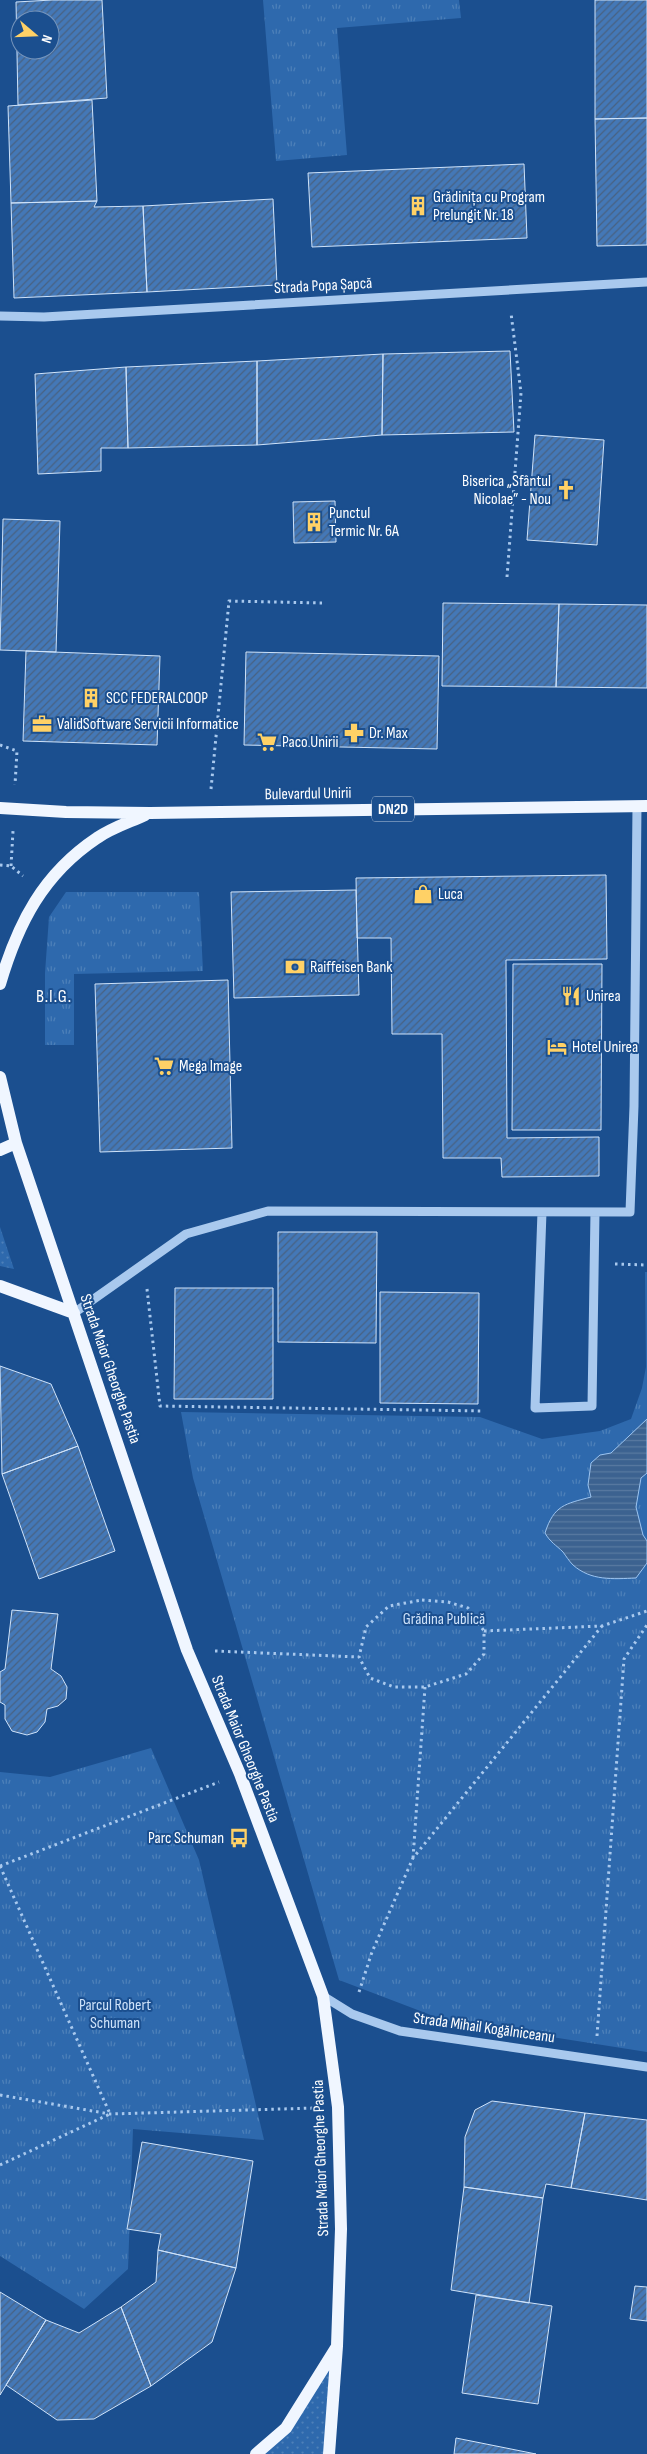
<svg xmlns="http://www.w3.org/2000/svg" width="647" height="2454" viewBox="0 0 647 2454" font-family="'Sofia Sans Condensed',sans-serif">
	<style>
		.grass { fill: url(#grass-dots) }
		.park { fill: url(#park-tufts) }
		.water { fill: url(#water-rules); stroke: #9cc4f0 }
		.building { fill: url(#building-hatch); stroke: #cfe3fa; fill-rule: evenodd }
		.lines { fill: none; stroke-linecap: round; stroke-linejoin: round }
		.path { stroke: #a9c9ee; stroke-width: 3; stroke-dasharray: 2.5 4; stroke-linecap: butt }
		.minor { stroke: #a9c9ee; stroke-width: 9 }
		.major { stroke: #f0f6ff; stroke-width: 12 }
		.labels { text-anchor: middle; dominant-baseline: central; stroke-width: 4; stroke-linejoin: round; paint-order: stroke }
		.shield { fill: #1b4f8f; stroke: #bbcadd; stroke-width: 1 }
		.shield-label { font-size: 15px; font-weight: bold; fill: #fff }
		.poi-label { font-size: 16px; fill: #fff; stroke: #1b4f8f; text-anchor: start }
		.street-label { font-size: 16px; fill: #fff; stroke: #1b4f8f }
		.park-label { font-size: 16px; fill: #cfe3fa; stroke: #1b4f8f }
		.neighbourhood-label { font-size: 18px; letter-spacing: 1px; fill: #fff; stroke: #1b4f8f }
	</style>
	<defs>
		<pattern id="grass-dots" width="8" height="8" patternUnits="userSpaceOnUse" patternTransform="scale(1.25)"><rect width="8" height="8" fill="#2e69ad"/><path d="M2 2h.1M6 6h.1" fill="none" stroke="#4d80b9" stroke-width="1.8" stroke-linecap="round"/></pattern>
		<pattern id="park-tufts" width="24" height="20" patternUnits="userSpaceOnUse" patternTransform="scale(1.25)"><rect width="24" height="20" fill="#2e69ad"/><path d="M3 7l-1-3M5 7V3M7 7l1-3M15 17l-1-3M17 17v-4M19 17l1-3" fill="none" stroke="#4d80b9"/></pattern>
		<pattern id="water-rules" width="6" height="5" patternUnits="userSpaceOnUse" patternTransform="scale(1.25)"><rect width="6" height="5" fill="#3c6290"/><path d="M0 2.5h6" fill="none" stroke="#597aa1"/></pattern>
		<pattern id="building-hatch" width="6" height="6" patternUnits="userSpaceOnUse" patternTransform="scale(1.25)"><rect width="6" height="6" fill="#4478b7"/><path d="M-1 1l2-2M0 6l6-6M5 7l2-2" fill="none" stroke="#486282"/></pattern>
	</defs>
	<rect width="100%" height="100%" fill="#1b4f8f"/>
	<path class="grass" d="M0,1227L14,1269L0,1266Z
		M337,2346L329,2454H256L286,2428Z"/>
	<path class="park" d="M263,0H459L461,18L337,28L347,155L276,161Z
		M66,892H199L203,971L74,974V1045H45V973L49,917Z
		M645,1272H647V2052L444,2020L339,1980L193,1478L181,1412L480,1417L542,1439L600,1431L631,1419L642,1388L646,1367Z
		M151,1748L199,1860L264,2140L133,2129L128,2269L84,2309L0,2256V1772L50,1777Z"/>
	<path class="water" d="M647,1419V1473L641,1478L636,1507L643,1535L647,1541V1563L636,1578C613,1579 591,1581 573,1565C569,1561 566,1556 563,1552C556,1545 550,1542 545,1533C554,1505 565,1504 591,1497L588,1485L591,1463L600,1455L611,1453Z"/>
	<path class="building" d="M52,0H102L107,98L18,105L16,2ZM20,20H50V50H20Z
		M595,0H647V118L595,119Z
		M92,100L97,201L11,203L8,106Z
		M647,118V245L597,246L595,119Z
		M524,164L527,238L312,247L308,173Z
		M273,199L277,285L147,292L143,206Z
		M97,201L94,207L143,206L147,292L14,298L11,203Z
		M510,351L514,432L382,435L383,354Z
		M383,354L382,435L257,445V361Z
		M257,361V445L128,448L126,367Z
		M126,367L128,448H101V471L38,474L35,374Z
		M535,435L604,440L597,545L527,540Z
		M335,501L336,542L294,543L293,502Z
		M3,519L60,521L56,652L0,650Z
		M443,603L559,604L556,687L442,686Z
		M559,604L647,605V688L556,687Z
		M26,651L160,656L157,745L23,741Z
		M246,652L439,656L437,749L244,745Z
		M606,875L607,959L506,960L507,1138L599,1137V1176L502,1177L501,1158H443L442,1034H392L391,938H357L356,878Z
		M356,890L359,995L234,998L231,892Z
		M513,964H602L601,1130H512Z
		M228,980L232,1148L100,1152L95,984Z
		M278,1232H377L376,1343L278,1342Z
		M175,1288H273V1399H174Z
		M380,1292L479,1293L478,1404L380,1403Z
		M0,1366L51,1384L78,1446L2,1474Z
		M78,1446L115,1551L39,1579L2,1474Z
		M12,1610L58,1614L51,1669L61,1676L67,1687L66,1699L58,1706L47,1709L45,1722L37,1732L27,1735L12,1731L5,1719V1705L0,1702V1672L5,1669Z
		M492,2101L585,2113L571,2188L546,2184L543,2198L464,2187L465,2137L475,2110Z
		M585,2113L647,2120V2200L571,2188Z
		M142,2142L253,2161L236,2268L158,2250L161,2234L127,2229Z
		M464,2187L543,2198L529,2303L451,2290Z
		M158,2250L236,2268L212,2342L151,2386L121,2307L156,2282Z
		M635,2286L647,2287V2321L630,2319Z
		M0,2292L46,2320L0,2395Z
		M476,2295L552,2306L538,2404L462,2393Z
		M121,2307L151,2386L94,2419L57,2420L6,2385L46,2320L79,2333Z
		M456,2438L536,2454H454Z"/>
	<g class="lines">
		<path class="path" d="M507,577L521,393L511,313
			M0,745L17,751L15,785
			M211,789L229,601L322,603
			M0,865L11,866L23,876
			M11,866L13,831
			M615,1264L647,1265
			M147,1289L160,1406L484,1411
			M422,1600L448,1602L468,1608L484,1631V1654L466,1674L425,1687H394L370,1678L359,1657L366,1627L389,1606Z
			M484,1631L602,1626L647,1611
			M215,1651L359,1657
			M413,1858L425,1687
			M0,1866L219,1782
			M359,1992L372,1952L413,1858L602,1626
			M597,2036L624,1659L647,1625
			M0,2095L110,2114L315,2108
			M0,2165L110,2114L0,1866"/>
		<path class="minor" d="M0,316L44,317L647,282
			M542,1212L535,1408L592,1406L595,1212
			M74,1313L186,1234L268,1211L630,1212L634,1106L637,806
			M323,1996L352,2014L400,2031L647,2067"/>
		<path class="major" d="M0,808L66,812L150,813L647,806
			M0,984C18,923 43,874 97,838C111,828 130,822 145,815
			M0,1077L16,1143L187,1650L240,1774L323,1996L338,2107L341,2229L337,2346L329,2454
			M0,1150L16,1143
			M0,1286L74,1313
			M256,2454L286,2428L336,2348"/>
	</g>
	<defs>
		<symbol id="building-bare" viewBox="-9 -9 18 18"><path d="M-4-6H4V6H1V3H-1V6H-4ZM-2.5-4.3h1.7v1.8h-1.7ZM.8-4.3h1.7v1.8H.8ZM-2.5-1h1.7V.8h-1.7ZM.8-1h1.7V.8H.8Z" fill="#ffd166" stroke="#1b4f8f" stroke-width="2.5" paint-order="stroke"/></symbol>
		<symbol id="church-bare" viewBox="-9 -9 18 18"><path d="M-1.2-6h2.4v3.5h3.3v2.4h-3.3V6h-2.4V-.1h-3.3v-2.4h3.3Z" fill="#ffd166" stroke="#1b4f8f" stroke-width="2.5" paint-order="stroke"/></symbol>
		<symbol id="office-bare" viewBox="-9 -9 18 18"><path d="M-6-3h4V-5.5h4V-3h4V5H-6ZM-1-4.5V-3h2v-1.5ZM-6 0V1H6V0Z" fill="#ffd166" stroke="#1b4f8f" stroke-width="2.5" paint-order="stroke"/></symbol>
		<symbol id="pharmacy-bare" viewBox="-9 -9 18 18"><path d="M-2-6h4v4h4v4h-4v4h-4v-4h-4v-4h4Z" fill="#ffd166" stroke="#1b4f8f" stroke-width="2.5" paint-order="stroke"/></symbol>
		<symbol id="supermarket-bare" viewBox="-9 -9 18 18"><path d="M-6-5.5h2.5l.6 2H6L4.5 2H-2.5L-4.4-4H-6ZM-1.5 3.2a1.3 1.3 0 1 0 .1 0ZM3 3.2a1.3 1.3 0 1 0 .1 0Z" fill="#ffd166" stroke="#1b4f8f" stroke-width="2.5" paint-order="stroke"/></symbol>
		<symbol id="shop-bare" viewBox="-9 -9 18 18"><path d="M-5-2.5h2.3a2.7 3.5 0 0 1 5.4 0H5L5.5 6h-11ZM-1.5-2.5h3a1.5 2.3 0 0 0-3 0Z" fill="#ffd166" stroke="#1b4f8f" stroke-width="2.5" paint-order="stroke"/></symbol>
		<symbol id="bank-bare" viewBox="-9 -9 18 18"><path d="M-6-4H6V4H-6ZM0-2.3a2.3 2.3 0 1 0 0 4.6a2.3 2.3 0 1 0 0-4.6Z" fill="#ffd166" stroke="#1b4f8f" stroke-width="2.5" paint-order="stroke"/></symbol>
		<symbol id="restaurant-bare" viewBox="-9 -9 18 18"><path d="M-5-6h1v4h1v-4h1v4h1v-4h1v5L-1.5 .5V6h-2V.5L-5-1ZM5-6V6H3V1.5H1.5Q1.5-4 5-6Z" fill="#ffd166" stroke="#1b4f8f" stroke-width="2.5" paint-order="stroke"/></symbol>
		<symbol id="hotel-bare" viewBox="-9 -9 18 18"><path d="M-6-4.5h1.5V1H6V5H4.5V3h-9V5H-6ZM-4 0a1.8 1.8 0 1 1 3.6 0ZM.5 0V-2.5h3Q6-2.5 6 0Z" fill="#ffd166" stroke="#1b4f8f" stroke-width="2.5" paint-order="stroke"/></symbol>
		<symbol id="bus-bare" viewBox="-9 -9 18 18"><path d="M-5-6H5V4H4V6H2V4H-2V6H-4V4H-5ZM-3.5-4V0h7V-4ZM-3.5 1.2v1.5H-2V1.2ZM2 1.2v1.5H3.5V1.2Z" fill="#ffd166" stroke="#1b4f8f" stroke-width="2.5" paint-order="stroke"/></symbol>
	</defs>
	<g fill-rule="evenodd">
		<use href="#building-bare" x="404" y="192" width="28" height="28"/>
		<use href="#church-bare" x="552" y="476" width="28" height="28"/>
		<use href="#building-bare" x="300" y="508" width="28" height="28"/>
		<use href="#building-bare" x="77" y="684" width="28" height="28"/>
		<use href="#office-bare" x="28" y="710" width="28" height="28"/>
		<use href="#pharmacy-bare" x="340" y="719" width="28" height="28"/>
		<use href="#supermarket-bare" x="253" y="728" width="28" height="28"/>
		<use href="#shop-bare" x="409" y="880" width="28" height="28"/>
		<use href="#bank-bare" x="281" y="953" width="28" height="28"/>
		<use href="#restaurant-bare" x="557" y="982" width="28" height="28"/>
		<use href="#hotel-bare" x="543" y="1033" width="28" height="28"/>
		<use href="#supermarket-bare" x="150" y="1052" width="28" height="28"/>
		<use href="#bus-bare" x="225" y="1824" width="28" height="28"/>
	</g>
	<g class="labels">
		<rect class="shield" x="372" y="796.5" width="42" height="25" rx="4"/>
		<g class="shield-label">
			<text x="393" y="809">DN2D</text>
		</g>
		<g class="poi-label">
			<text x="433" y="197">Grădinița cu Program<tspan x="433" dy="18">Prelungit Nr. 18</tspan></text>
			<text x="551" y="481" text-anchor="end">Biserica „Sfântul<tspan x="551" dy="18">Nicolae” - Nou</tspan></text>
			<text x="329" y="513">Punctul<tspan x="329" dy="18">Termic Nr. 6A</tspan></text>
			<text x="106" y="698">SCC FEDERALCOOP</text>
			<text x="57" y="724">ValidSoftware Servicii Informatice</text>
			<text x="369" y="733">Dr. Max</text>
			<text x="282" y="742">Paco Unirii</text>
			<text x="438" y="894">Luca</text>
			<text x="310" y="967">Raiffeisen Bank</text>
			<text x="586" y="996">Unirea</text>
			<text x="572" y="1047">Hotel Unirea</text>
			<text x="179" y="1066">Mega Image</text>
			<text x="224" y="1838" text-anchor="end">Parc Schuman</text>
		</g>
		<g class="street-label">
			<text transform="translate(323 286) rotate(-3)">Strada Popa Șapcă</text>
			<text transform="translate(308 794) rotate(-1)">Bulevardul Unirii</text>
			<text transform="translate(110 1369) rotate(71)">Strada Maior Gheorghe Pastia</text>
			<text transform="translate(245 1749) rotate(68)">Strada Maior Gheorghe Pastia</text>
			<text transform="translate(484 2028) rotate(8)">Strada Mihail Kogălniceanu</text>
			<text transform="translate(321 2158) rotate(-92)">Strada Maior Gheorghe Pastia</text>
		</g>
		<g class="park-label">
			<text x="444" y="1619">Grădina Publică</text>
			<text x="115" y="2005">Parcul Robert<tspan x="115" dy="18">Schuman</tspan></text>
		</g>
		<g class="neighbourhood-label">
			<text x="54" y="996">B.I.G.</text>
		</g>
	</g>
	<g transform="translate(35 35) rotate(109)"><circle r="24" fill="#1b4f8f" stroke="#7695bc"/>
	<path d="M0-4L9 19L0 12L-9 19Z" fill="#ffd166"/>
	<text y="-8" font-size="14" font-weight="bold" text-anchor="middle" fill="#ffffff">N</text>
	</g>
</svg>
